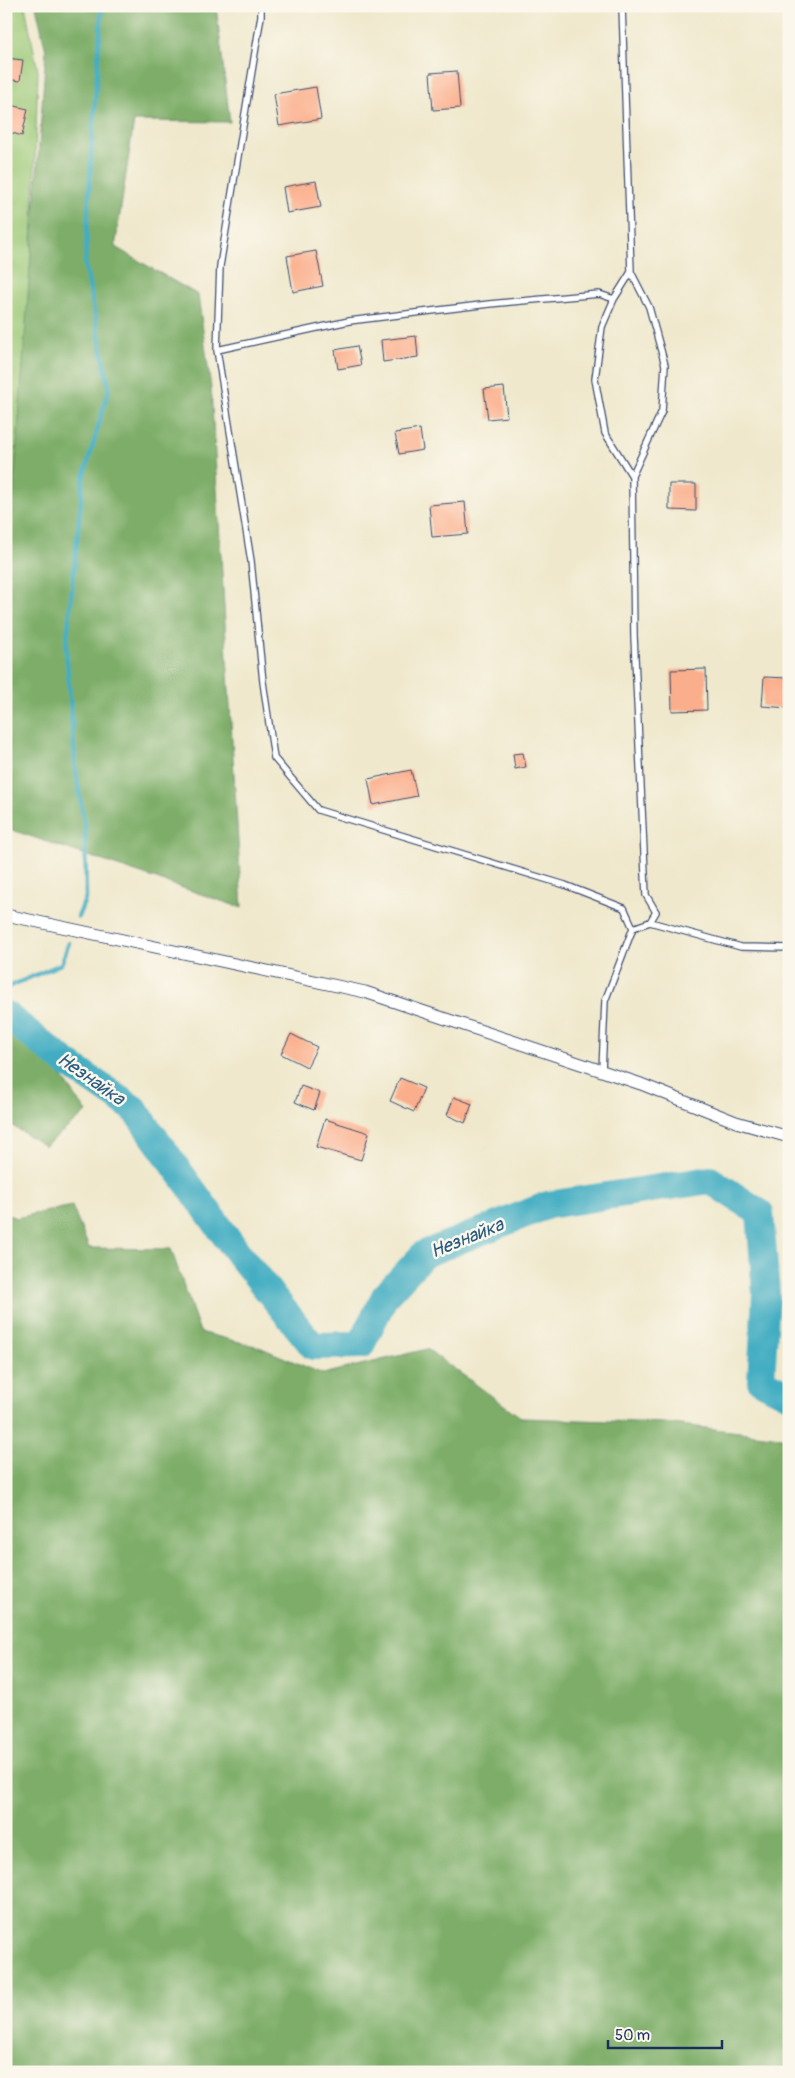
<svg xmlns="http://www.w3.org/2000/svg" width="795" height="2078" viewBox="0 0 795 2078" font-family="Pangolin,sans-serif">
	<style>
		.green { fill: #9cc977; stroke: #5c7c6a }
		.forest { fill: #7dad68; stroke: #4c6e63 }
		.lines { fill: none; stroke-linecap: round; stroke-linejoin: round }
		.stream { stroke: #43adc2; stroke-width: 4.5 }
		.river { stroke: #43adc2; stroke-width: 28 }
		.building { fill: #fbae8b }
		.lane-casing { stroke: #3b4b6e; stroke-width: 8 }
		.street-casing { stroke: #3b4b6e; stroke-width: 13 }
		.path { stroke: #3b4b6e; stroke-width: 2.5; stroke-dasharray: 1 4; stroke-linecap: butt }
		.lane { stroke: #fff; stroke-width: 5.5 }
		.street { stroke: #fff; stroke-width: 11 }
		.labels { text-anchor: middle; dominant-baseline: central; stroke-width: 5; stroke-linejoin: round; paint-order: stroke }
		.water-label { font-size: 19px; font-style: italic; fill: #295b81; stroke: #fbf7ec }
	</style>
	<rect width="100%" height="100%" fill="#fbf7ec"/>
	<filter id="ink" filterUnits="userSpaceOnUse"><feTurbulence type="fractalNoise" baseFrequency=".02" numOctaves="2"/><feDisplacementMap in="SourceGraphic" scale="10" xChannelSelector="R" yChannelSelector="G"/><feConvolveMatrix kernelMatrix="1 2 1 2 8 2 1 2 1" color-interpolation-filters="sRGB"/></filter>
	<filter id="wash" filterUnits="userSpaceOnUse"><feTurbulence type="fractalNoise" baseFrequency=".0096" numOctaves="4" result="noise"/><feDisplacementMap in="SourceGraphic" scale="20" xChannelSelector="R" yChannelSelector="G"/><feGaussianBlur stdDeviation="1.12" result="paint"/><feColorMatrix in="noise" values="0 0 0 0 0 0 0 0 0 0 0 0 0 0 0 0 0 1.4 0 .05"/><feComposite in="paint" operator="in"/></filter>
	<g filter="url(#wash)">
		<rect width="100%" height="100%" fill="#efe8cc"/>
		<path class="green" d="M6,6H25L38,71L13,817L6,818Z"/>
		<path class="forest" d="M36,6H216L230,122L134,121L115,247L198,295L211,388L242,908L6,828V594L46,51Z
			M6,1026L57,1070L87,1112L45,1146L6,1122Z
			M72,1206L89,1248L171,1249L200,1332L259,1347L323,1374L427,1349L522,1418L664,1423L789,1438V2072H6V1214L16,1218Z"/>
		<g class="lines">
			<path class="stream" d="M78,917L86,897L85,827L76,773L66,648L83,480L109,388L85,264L92,141L102,6
				M6,988L61,964L69,943"/>
			<path class="river" d="M6,1015L64,1061L134,1109L240,1256L313,1346L361,1345L385,1296L424,1254L548,1205L710,1180L760,1213L766,1294L761,1381L789,1395"/>
		</g>
		<g id="blocks">
			<path class="building" d="M6,58L23,60L20,81L6,79Z
				M457,71L460,108L433,110L430,73Z
				M316,87L321,119L279,126L274,94Z
				M6,104L28,109L22,136L6,131Z
				M316,181L321,207L287,213L283,187Z
				M316,251L323,286L293,292L287,256Z
				M416,336L418,357L383,362L381,340Z
				M357,346L361,365L338,369L335,350Z
				M504,387L507,417L488,419L484,389Z
				M420,429L423,450L399,454L395,433Z
				M669,484H696V511L669,510Z
				M465,502L468,534L432,537L429,505Z
				M706,669L707,710L672,711L671,670Z
				M764,677L789,678V708L762,706Z
				M523,753L526,767L515,769L513,754Z
				M411,770L417,796L373,805L368,779Z
				M291,1034L317,1047L307,1067L281,1054Z
				M400,1078L424,1088L414,1112L390,1101Z
				M301,1086L320,1093L314,1110L295,1102Z
				M454,1097L472,1104L465,1123L447,1115Z
				M325,1119L369,1133L361,1160L316,1147Z"/>
		</g>
	</g>
	<g filter="url(#ink)">
		<use href="#blocks" fill-opacity="0" stroke="#3b4b6e" stroke-width="1"/>
		<g class="lines">
			<defs>
				<path id="lane" d="M261,6V16L220,266L217,350L349,321L489,304L599,294L614,299
					M631,272L614,299L602,327L595,379L605,433L632,476
					M217,350L251,561L263,682L274,758L318,810L565,885L624,908L633,928
					M650,922L741,947L789,948
					M602,1071L605,1001L633,928L650,922L656,912L646,895L634,636L632,476L662,411L665,365L649,307L631,272L622,6"/>
				<path id="street" d="M6,915L365,992L641,1084L736,1122L789,1137"/>
			</defs>
			<use href="#lane" class="lane-casing"/>
			<use href="#street" class="street-casing"/>
			<path class="path" d="M782,2072L789,2066"/>
			<use href="#lane" class="lane"/>
			<use href="#street" class="street"/>
		</g>
	</g>
	<g class="labels">
		<g class="water-label">
			<text transform="translate(91 1079) rotate(35)">Незнайка</text>
			<text transform="translate(467 1238) rotate(-22)">Незнайка</text>
		</g>
	</g>
	<rect width="795" height="2078" fill="none" stroke="#fbf7ec" stroke-width="25"/>
	<path d="M608 2040v8h114v-8" fill="none" stroke="#1b2f5e" stroke-width="2.5"/>
	<text x="615" y="2040" font-size="15" fill="#1b2f5e" stroke="#fbf7ec" stroke-width="4" paint-order="stroke">50 m</text>
</svg>
